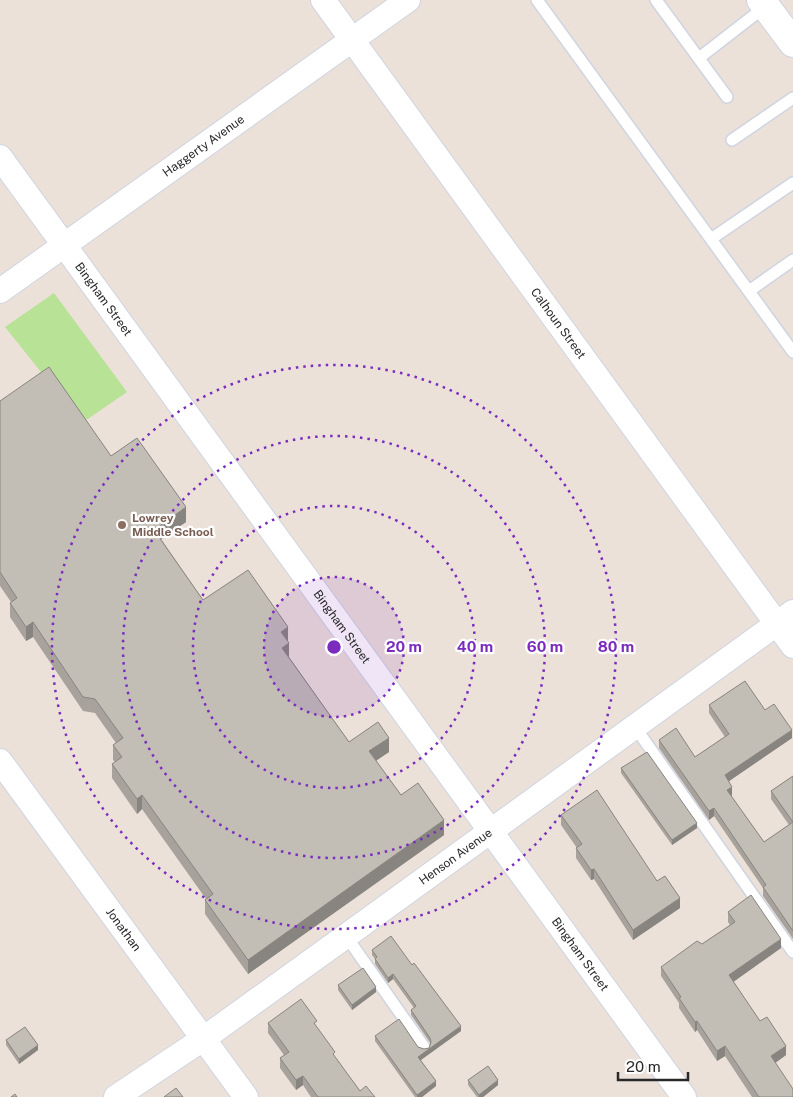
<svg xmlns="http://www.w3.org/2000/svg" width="793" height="1097" viewBox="0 0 793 1097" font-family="'Public Sans',sans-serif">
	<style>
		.green { fill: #b8e295 }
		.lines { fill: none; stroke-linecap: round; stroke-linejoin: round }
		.service-casing { stroke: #cfd4e1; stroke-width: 14 }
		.minor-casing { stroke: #cfd4e1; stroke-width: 26 }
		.secondary-casing { stroke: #cfd4e1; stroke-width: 30 }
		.service { stroke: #fff; stroke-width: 11 }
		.minor { stroke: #fff; stroke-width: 24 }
		.secondary { stroke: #fff; stroke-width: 28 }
		.wall { fill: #a7a39c }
		.shaded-wall { fill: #88847f }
		.building { fill: #c2bdb5; stroke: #88847f }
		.ring { fill: none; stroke: #7b2cbf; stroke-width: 2.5; stroke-dasharray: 2.5 5 }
		.education-dot { fill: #8d6e63; stroke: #fff; stroke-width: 2 }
		.labels { text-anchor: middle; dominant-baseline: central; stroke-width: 4.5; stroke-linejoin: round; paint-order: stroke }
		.street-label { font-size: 12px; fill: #282828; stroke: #fff }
		.education-label { font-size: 12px; font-weight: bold; fill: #785e54; stroke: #fff; text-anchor: start }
		.centre { fill: #7b2cbf; stroke: #fff; stroke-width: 2.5 }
		.ring-label { font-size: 15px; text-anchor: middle; font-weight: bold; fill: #7b2cbf; stroke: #fff; stroke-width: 4.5; stroke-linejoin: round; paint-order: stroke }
	</style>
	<rect width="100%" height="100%" fill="#ebe1d9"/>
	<path class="green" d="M54,293L127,392L79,425L49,382L5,327Z"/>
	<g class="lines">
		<defs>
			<path id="service" d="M537,0L793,352
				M656,0L727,97
				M699,58L766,6
				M732,140L793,98
				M711,239L793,183
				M749,291L793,260
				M635,727L793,952
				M346,936L424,1047"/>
			<g id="minor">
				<path id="s1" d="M323,0L793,646"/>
				<path id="s2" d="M0,157L684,1097"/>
				<path id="s3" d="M0,291L408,0"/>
				<path id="s4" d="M0,761L246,1097"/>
				<path id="s5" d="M116,1097L203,1039L346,936L793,612"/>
			</g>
			<path id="secondary" d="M761,0L793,43"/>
		</defs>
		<use href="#service" class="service-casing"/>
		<use href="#minor" class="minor-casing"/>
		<use href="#secondary" class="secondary-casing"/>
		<use href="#service" class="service"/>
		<use href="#minor" class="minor"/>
		<use href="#secondary" class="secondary"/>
	</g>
	<path class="wall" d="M0,401L111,456L186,522L161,539L203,600L288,642L289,657L349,742L389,752L376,761L401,795L444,835L248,974L205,914V900L206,899L142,809L137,814L112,778V764L115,762L113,760V745L116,743L95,713L83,711L33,637L26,641L10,617V603L11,602L0,586Z
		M709,705L765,710L792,738L728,781L732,795L731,796L764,842L789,825L771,799V791L793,776V939L763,896V888L714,816L709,820L659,748V740L695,757L725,737L709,713Z
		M621,768L697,828L672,845L621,773Z
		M561,815L657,881L680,908L633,940L594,879L591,880L576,858V848H577L561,825Z
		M728,912L781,948L733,982L760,1021L786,1055L775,1063L793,1097H752L725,1056L717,1061L697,1030L695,1032L679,1008V1003L661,976V967L702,944L730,925L728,922Z
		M372,950L461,1031L421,1060L436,1086L422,1097H415L375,1041V1036L418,1047L424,1049L429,1048L431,1044L411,1015V1010L414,1008L393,979L388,983L375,964V959L372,955Z
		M338,985L376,992L352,1010L338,990Z
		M268,1023L317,1027L335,1057L360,1091L375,1097H311L303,1085L296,1090L280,1068V1058L284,1055L268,1033Z
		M6,1040L38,1050L19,1064L6,1045Z
		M468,1080L498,1085L483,1097H477L468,1085Z"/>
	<path class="shaded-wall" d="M186,507V522L154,544V530Z
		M33,622V637L26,641V627Z
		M288,627V642L281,632Z
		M289,643V658L282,648Z
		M792,730V738L725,784V775Z
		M389,738V752L369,765V751Z
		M732,787V795L727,798V790Z
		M142,795V809L137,814V799Z
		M714,808V816L709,820V811Z
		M444,820V835L248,974V960Z
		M697,823V828L672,845V840Z
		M594,869V879L591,880V870Z
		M680,898V908L633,940V930Z
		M781,939V948L729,985V975Z
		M393,974V979L388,983V978Z
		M376,987V992L352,1010V1005Z
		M697,1021V1030L695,1032V1022Z
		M461,1026V1031L418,1062V1057Z
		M38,1045V1050L19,1064V1059Z
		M725,1046V1056L717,1061V1051Z
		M786,1046V1055L771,1066V1056Z
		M303,1076V1085L296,1090V1080Z
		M498,1080V1085L483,1097H479V1095Z
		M436,1081V1086L422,1097H417V1095Z"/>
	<path class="building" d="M49,367L111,456L137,438L186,507L154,530L203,600L248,570L288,627L281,632L289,643L282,648L349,742L378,722L389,738L369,751L401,795L418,783L444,820L248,960L205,900L213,894L142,795L137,799L112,764L122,757L113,745L123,738L95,699L83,697L33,622L26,627L10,603L17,598L0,572V401Z
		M745,681L765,710L774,704L792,730L725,775L732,787L727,790L764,842L793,822L771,791L793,776V931L763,887L766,885L714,808L709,811L659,740L676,728L695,757L729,734L709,705Z
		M647,752L697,823L672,840L621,768Z
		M597,790L657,881L665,876L680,898L633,930L594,869L591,870L576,848L582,844L561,815Z
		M751,895L781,939L729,975L760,1021L767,1017L786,1046L771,1056L793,1089V1097H759L725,1046L717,1051L697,1021L695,1022L679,998L681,997L661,967L697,941L702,944L735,922L728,912Z
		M391,936L412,965L414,963L461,1026L418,1057L436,1081L417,1095L375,1036L399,1019L418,1047L424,1049L429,1048L431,1042L430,1038L411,1010L416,1006L393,974L388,978L375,959L377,957L372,950Z
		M363,968L376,987L352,1005L338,985Z
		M301,999L317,1021L314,1023L335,1052L333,1054L360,1091L366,1086L375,1097H318L303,1076L296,1080L280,1058L289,1052L268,1023Z
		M25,1027L38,1045L19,1059L6,1040Z
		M488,1066L498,1080L479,1095L468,1080Z
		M176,1088L183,1097H164Z
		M15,1094L17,1097H11Z"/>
	<circle cx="334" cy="647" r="70" fill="#7b2cbf" fill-opacity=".12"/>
	<g class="ring">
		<circle cx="334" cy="647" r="70"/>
		<circle cx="334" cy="647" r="141"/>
		<circle cx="334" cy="647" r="211"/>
		<circle cx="334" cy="647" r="282"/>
	</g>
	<circle class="education-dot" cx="122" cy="525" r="5"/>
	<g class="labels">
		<g class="street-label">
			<text stroke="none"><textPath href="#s3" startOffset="250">Haggerty Avenue</textPath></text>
			<text stroke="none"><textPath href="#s2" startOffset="176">Bingham Street</textPath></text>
			<text stroke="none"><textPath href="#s1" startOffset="400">Calhoun Street</textPath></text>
			<text stroke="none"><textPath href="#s2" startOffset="581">Bingham Street</textPath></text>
			<text stroke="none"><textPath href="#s5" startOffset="416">Henson Avenue</textPath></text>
			<text stroke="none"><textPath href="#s4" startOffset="209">Jonathan</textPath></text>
			<text stroke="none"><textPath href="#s2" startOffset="986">Bingham Street</textPath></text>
		</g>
		<g class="education-label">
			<text x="132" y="518">Lowrey<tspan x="132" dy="14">Middle School</tspan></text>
		</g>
	</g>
	<circle cx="334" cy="647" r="8" class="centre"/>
	<g class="ring-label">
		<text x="404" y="652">20 m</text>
		<text x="475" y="652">40 m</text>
		<text x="545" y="652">60 m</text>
		<text x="616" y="652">80 m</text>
	</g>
	<path d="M618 1072v8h70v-8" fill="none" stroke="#282828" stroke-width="2.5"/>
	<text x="626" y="1072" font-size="15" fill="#282828" stroke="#ffffff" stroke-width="4" paint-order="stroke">20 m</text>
</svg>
